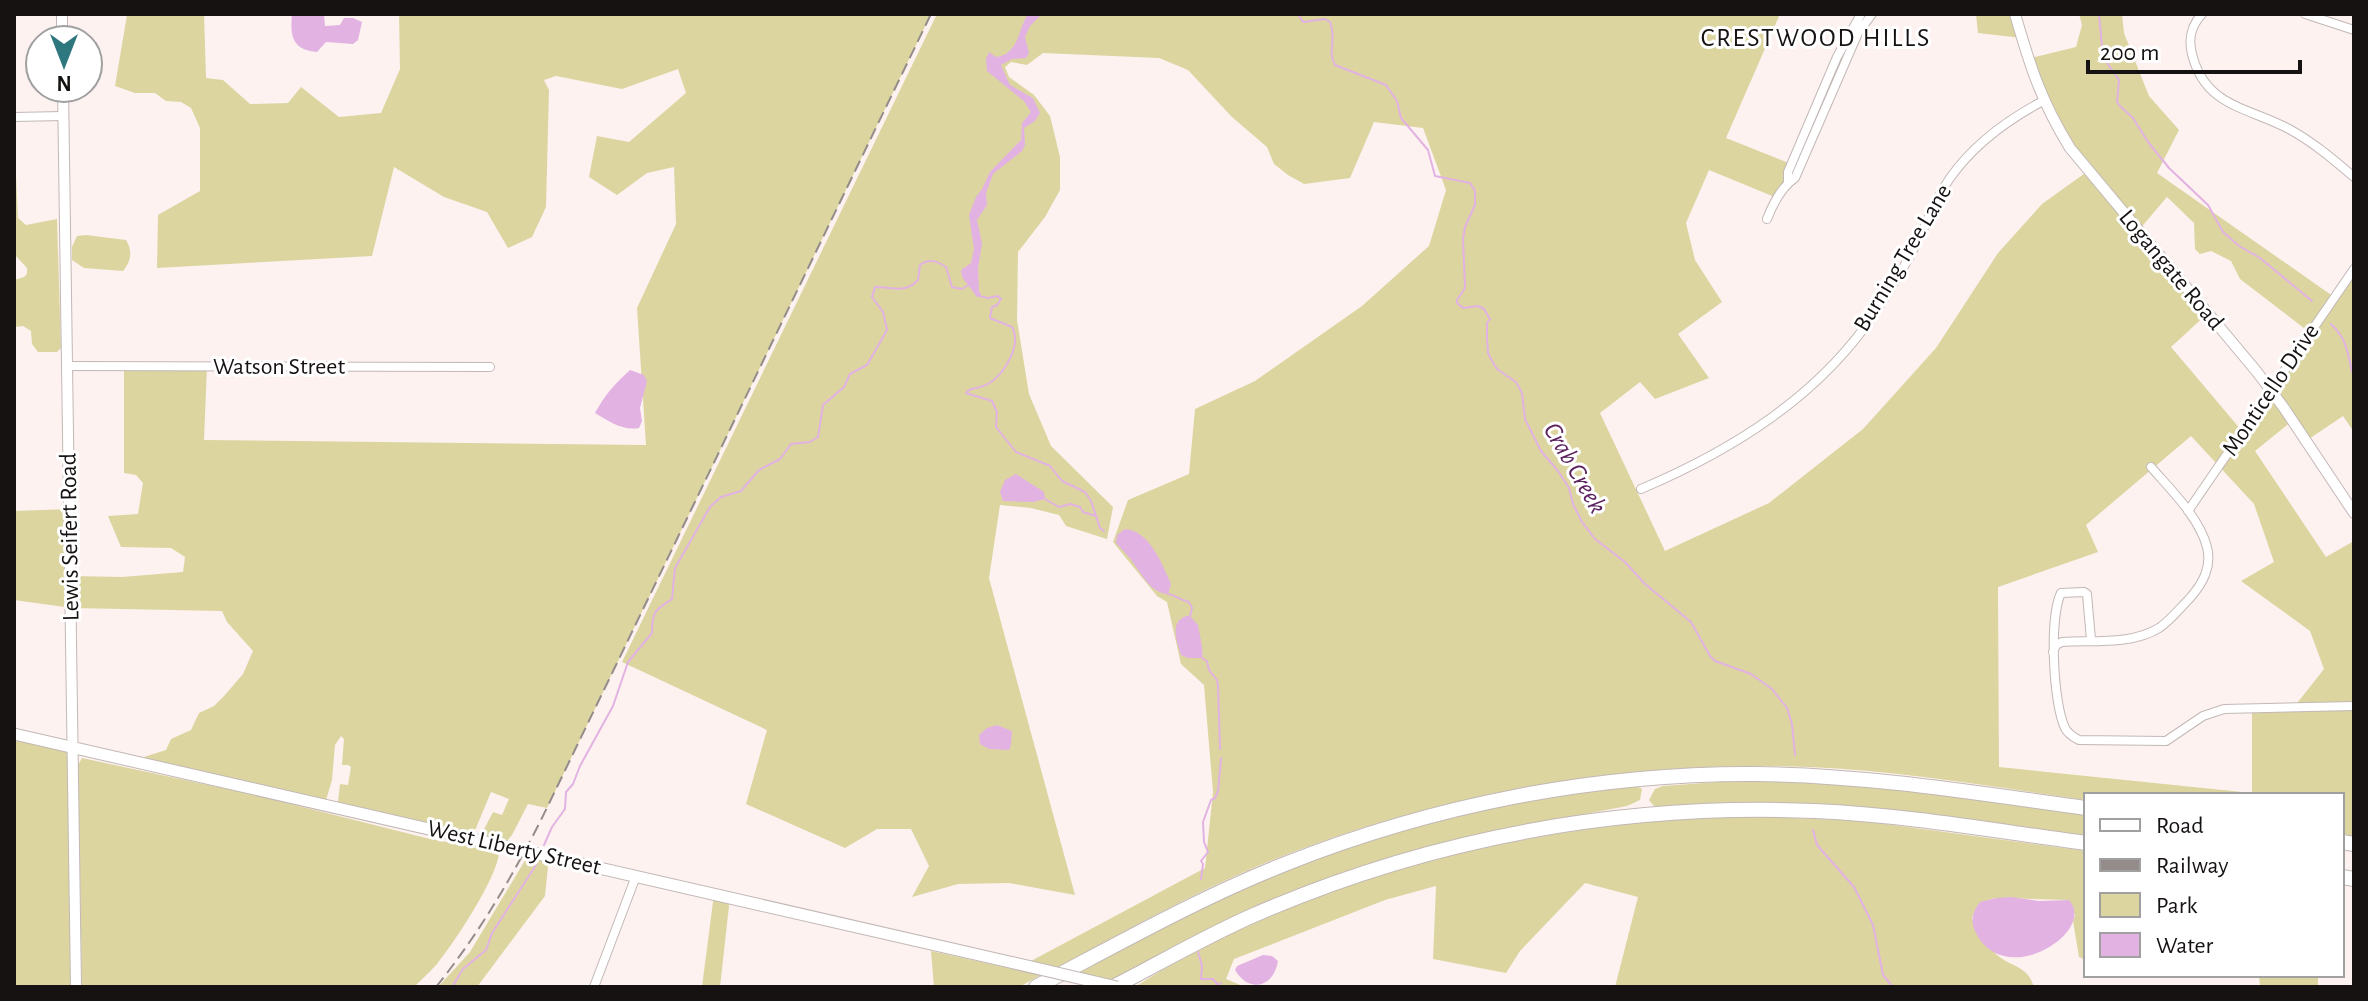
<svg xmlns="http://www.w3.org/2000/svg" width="2368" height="1001" viewBox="0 0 2368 1001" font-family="'Alegreya Sans',sans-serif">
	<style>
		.green { fill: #dcd5a0; fill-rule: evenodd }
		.water { fill: #e2b2e3 }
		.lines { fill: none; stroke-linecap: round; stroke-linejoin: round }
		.stream { stroke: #e2b2e3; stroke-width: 2 }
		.minor-casing { stroke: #c2b8b5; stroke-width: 10 }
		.tertiary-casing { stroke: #c2b8b5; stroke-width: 12 }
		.secondary-casing { stroke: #c2b8b5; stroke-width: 13 }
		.motorway-casing { stroke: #c2b8b5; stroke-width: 16 }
		.minor { stroke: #fff; stroke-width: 8 }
		.tertiary { stroke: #fff; stroke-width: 10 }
		.secondary { stroke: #fff; stroke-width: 11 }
		.motorway { stroke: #fff; stroke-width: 14 }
		.rail { stroke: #938c8a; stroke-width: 2; stroke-dasharray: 12 6; stroke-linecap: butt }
		.secondary-bridge-casing { stroke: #c2b8b5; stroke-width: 13; stroke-linecap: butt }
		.secondary-bridge { stroke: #fff; stroke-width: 11 }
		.labels { text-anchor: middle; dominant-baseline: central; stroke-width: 6; stroke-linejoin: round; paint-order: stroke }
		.street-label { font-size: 24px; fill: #151211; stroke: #fff }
		.neighbourhood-label { font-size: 26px; letter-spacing: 2px; fill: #151211; stroke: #fff }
		.water-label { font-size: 26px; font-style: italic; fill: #5b225e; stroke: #fff }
	</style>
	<rect width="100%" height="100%" fill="#fdf2f0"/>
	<path class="green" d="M112,14H204L206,78L223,80L250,104L288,103L301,87L339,117L381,113L400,69L399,14H931L547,808L528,804L512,835L507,841L481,835L493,812L502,815L509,799L491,792L476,828L471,833L338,802L340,784L348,785L351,767L348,765H342L344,739L341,736L335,745L332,780L326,800L144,759V757L166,750L171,739L191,730L199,713L214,706L224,696L243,674L253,651L227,622L222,611L72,608L14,600V511L70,509L71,576L122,577L183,572L185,557L171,548L121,547L108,516L138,514L143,483L136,475L124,473V366L207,367L204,440L646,445L637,308L676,224L674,167L647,173L617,195L589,177L597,136L629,142L686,93L678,69L622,89L556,76L544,80L549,90L546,207L532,237L508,248L487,212L444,197L394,167L372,256L157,268L158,215L200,191V128L191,108L181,102L166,101L155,93H135L115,86L127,15Z
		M937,14H1780L1726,138L1791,164L1788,182L1777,198L1709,170L1686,223L1695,260L1722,302L1678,334L1709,378L1655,399L1640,382L1600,413L1665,551L1769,503L1863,429L1936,348L1998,253L2042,204L2088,171L2078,159L2027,59L2076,47L2082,25L2079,14H2122L2124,33L2149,96L2179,130L2157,173L2334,297L2354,269V432L2343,416L2306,441L2292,421L2255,451L2326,557L2354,541V836L2342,835V795H2086V800C1994,787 1902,771 1809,767C1621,760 1432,794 1258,866C1189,895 1124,932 1058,967L1031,961L1205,868L1213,792L1204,685L1181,664L1167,602L1157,596L1113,542L1128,500L1189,474L1195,409L1255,381L1362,306L1429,246L1446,190L1423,128L1374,122L1350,178L1304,184L1288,175L1274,164L1267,147L1232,117L1188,70L1159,58L1043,53L1027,65L1011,62L1005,67L1009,77L1034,95L1050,116L1060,157V190L1045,217L1018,252L1017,320L1029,394L1051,446L1113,507L1107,539L1066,526L1059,515L1031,508L1000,505L989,578L1075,895L1009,883L958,884L912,897L929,866L911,829H877L845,848L746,804L767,730L622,662ZM2167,197L2194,223L2195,249L2200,254L2211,251L2231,261L2240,279L2309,332L2242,431L2171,347L2207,314L2138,231ZM2191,436L2254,504L2274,562L2241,581L2310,631L2324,669L2294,707L2252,708V793L1999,767L1998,587L2098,552L2086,525Z
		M1976,14H2015L2022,38L1978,33Z
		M14,173L16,176L18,218L26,225L57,219L61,348L57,352H38L32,344L31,331L23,326L14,327V280L24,277L27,274V268L14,254Z
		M86,235L126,240C133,251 131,262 123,271L84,268L72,260V247L77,236Z
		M14,734L73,748L76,987H14Z
		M82,758L259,796L426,838L499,852C498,877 454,943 437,964C430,972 422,979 414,987H82L78,765Z
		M1744,780L1846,782L2086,813V837L1804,804L1749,803L1659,807L1654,806L1649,800L1655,789L1663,786Z
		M1636,786L1642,789L1640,800L1627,806L1487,833L1417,850L1112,980L1077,972L1224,896L1317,857L1422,824L1560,794Z
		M1767,817L1863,821L2086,851V960L2079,957L2073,921L2075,915L2069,900L1996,898C1982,901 1977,904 1972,918C1978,928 1989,948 1997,955C2013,968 2027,965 2034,987H1615L1638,897L1585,883L1520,951L1506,973L1433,959L1436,886L1385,900L1234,959L1226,979L1245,987L1138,985C1283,894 1457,844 1626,824C1673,818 1720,818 1767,817Z
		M530,852L549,856L545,896L477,987H438L470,952Z
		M714,894L730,897L720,987H702Z
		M931,951L1041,975L1019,987H934Z
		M2259,975H2318V987H2260Z"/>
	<path class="water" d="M292,14H324L325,26L340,25L344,18H353L362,22L358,40L353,44L326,42L317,52C292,50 290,36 292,14Z
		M1028,14H1042L1030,26L1025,37L1029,53L1026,58L1012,59L1001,65L1010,85L1033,98L1040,113L1035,121L1024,128L1025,145L1022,151L993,174L986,193L987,205L977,220L982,243L978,269L979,291L982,297H977L962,277L961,270L971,263L974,249L969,215L976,197L982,189L990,172L1021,140L1022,123L1031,112L1024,101L987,71L986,59L989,52L996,57C1019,54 1018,29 1028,14Z
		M630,370L644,375L647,381L640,408L642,421L639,428C622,431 609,421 595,413C606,393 615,384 630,370Z
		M1016,474L1044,492L1045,499L1033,502L1003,501L1000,492L1005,480Z
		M1125,529C1150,531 1162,564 1171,584L1168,594C1151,593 1143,576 1134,564C1129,556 1122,550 1116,543L1117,535Z
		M1186,616H1190L1198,625C1199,632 1204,651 1202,658H1188L1181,655C1177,642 1169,622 1186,616Z
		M997,725L1012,731L1011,745L1009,750L989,749L980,744L979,735L987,728Z
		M2011,897L2039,901L2069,900C2098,932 2003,992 1975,931C1970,920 1973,911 1980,902L1996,898Z
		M1263,955L1272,956L1278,961C1274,987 1249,994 1235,970L1237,966Z"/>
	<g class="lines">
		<path class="stream" d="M1298,14L1303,22L1325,19L1330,22C1337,40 1327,51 1335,65L1386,85L1397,101L1401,118L1428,150L1435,176L1470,183L1475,191V205L1465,227L1463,239L1465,288L1457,300V303L1463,308L1478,306L1484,309L1490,319L1487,323V338L1488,353L1492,361L1497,369L1516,382L1522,393L1525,419L1541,451L1558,471L1569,488L1573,504L1582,522L1595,539L1625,562L1645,584L1691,622L1710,656L1715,661L1751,674L1772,689L1787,708L1792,724L1795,755
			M2099,14L2103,57L2119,80L2117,102L2120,106L2133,118L2148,142L2169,168L2208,205L2223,232L2239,246L2260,258L2312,301
			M979,296L988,298L998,296L1001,299L997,305L992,307L990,318L1012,327C1022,344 1005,374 988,384C983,387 974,388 969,390L966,393L992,401L997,412L996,427L1016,452L1050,466L1062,481L1085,492L1091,501L1096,516
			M2331,324C2349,341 2347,355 2354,378
			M1045,499L1059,507L1070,504L1080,507L1083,512L1096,516L1100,528L1104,531
			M1168,594C1175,595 1180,600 1189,602L1192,608L1190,616
			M1202,658L1207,661L1209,670L1217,680L1218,685L1220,749
			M1813,830L1817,845L1854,887L1873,925L1883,975L1893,987
			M544,845L552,827L565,809L566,792L573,784L580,766L613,706L628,662L652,633C652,611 655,610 672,599L675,568L710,507L721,497L741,491L759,470L780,459L791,444L810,442L818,437L823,405L844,387L850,374L867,365L887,330L883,312L872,297L875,287C893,287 905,294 918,280L920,265C929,258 937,261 946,267L952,287L962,289L970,284
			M1201,879L1203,864L1201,861L1208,852L1204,842L1203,822L1211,800L1215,798L1218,791L1221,758
			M1198,952L1202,966L1201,979H1213L1218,985L1221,983
			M452,987L463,969L486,950L492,933L536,865"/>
		<defs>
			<path id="minor" d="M2202,14C2191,26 2188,38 2192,54C2205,107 2248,107 2289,129C2313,142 2334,160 2354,177
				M2305,14L2354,30
				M14,117L63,116
				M1788,182V172L1837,57L1861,14
				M1767,219C1773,204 1781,187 1795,178L1858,33L1872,14
				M68,366L490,367
				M1641,489C1733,450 1820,396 1876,311C1889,291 1903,270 1914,248C1926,225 1935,200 1950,178C1974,144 2007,120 2043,101
				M2188,511L2354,269
				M2091,640L2087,594L2084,592L2061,593C2049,618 2053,703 2065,728C2068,734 2073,737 2079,740L2166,741L2203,716L2224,709L2354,706
				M2053,652L2056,645L2062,642C2092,640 2132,645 2159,628C2171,620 2180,608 2190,598C2203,583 2212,567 2207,547C2199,517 2171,490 2151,467
				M594,987L636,876"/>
			<path id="tertiary" d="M62,14V40
				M2015,14C2030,66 2041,101 2070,148L2257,372L2284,408L2354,513
				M63,88L76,987"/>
			<path id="secondary" d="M14,734L1014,963"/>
			<path id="motorway" d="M2342,842L2354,844
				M2342,877L2354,879
				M1036,987C1118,944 1199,898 1285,864C1433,805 1596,773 1756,774C1867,775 1976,793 2086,808
				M1113,987C1160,963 1206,936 1254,915C1430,838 1622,803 1815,811C1906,815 1996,831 2086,843"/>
		</defs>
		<use href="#minor" class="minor-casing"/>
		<use href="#tertiary" class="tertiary-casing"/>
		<use href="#secondary" class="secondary-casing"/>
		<use href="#motorway" class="motorway-casing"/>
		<use href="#minor" class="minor"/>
		<use href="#tertiary" class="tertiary"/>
		<use href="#secondary" class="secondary"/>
		<use href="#motorway" class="motorway"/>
		<path class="rail" d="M436,987C478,935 511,879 541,820L931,14"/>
		<defs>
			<path id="secondary-bridge" d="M1014,963L1117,987"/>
		</defs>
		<use href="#secondary-bridge" class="secondary-bridge-casing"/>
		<use href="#secondary-bridge" class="secondary-bridge"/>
	</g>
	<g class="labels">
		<g class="street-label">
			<text transform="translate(1903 258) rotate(-59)">Burning Tree Lane</text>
			<text transform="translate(2171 270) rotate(50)">Logangate Road</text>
			<text x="279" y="367">Watson Street</text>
			<text transform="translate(2271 390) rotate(-56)">Monticello Drive</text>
			<text transform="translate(70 537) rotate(-91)">Lewis Seifert Road</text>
			<text transform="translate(514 848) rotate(13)">West Liberty Street</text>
		</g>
		<g class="neighbourhood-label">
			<text x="1816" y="38">CRESTWOOD HILLS</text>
		</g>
		<g class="water-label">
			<text transform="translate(1575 468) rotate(60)">Crab Creek</text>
		</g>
	</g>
	<rect width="2368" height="1001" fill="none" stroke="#151211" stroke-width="32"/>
	<rect x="2084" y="793" width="260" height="184" fill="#ffffff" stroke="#a1a0a0" stroke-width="2"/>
	<rect x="2100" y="819" width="40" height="12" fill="#ffffff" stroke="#a1a0a0" stroke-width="2"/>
	<text x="2156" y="833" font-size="24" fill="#151211">Road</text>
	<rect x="2100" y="859" width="40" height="12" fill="#938c8a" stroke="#a1a0a0" stroke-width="2"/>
	<text x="2156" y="873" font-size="24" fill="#151211">Railway</text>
	<rect x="2100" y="893" width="40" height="24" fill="#dcd5a0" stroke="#a1a0a0" stroke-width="2"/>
	<text x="2156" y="913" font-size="24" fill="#151211">Park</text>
	<rect x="2100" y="933" width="40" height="24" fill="#e2b2e3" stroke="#a1a0a0" stroke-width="2"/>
	<text x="2156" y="953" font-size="24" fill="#151211">Water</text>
	<g transform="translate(64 64) rotate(180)"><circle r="38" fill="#ffffff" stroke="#a1a0a0" stroke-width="2"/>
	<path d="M0-6L14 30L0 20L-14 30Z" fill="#2e777e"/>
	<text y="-12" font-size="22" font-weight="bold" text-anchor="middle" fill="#151211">N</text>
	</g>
	<path d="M2088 60v12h212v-12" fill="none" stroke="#151211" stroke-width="4"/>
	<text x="2100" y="60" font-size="24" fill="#151211" stroke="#ffffff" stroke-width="6" paint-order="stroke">200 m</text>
</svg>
